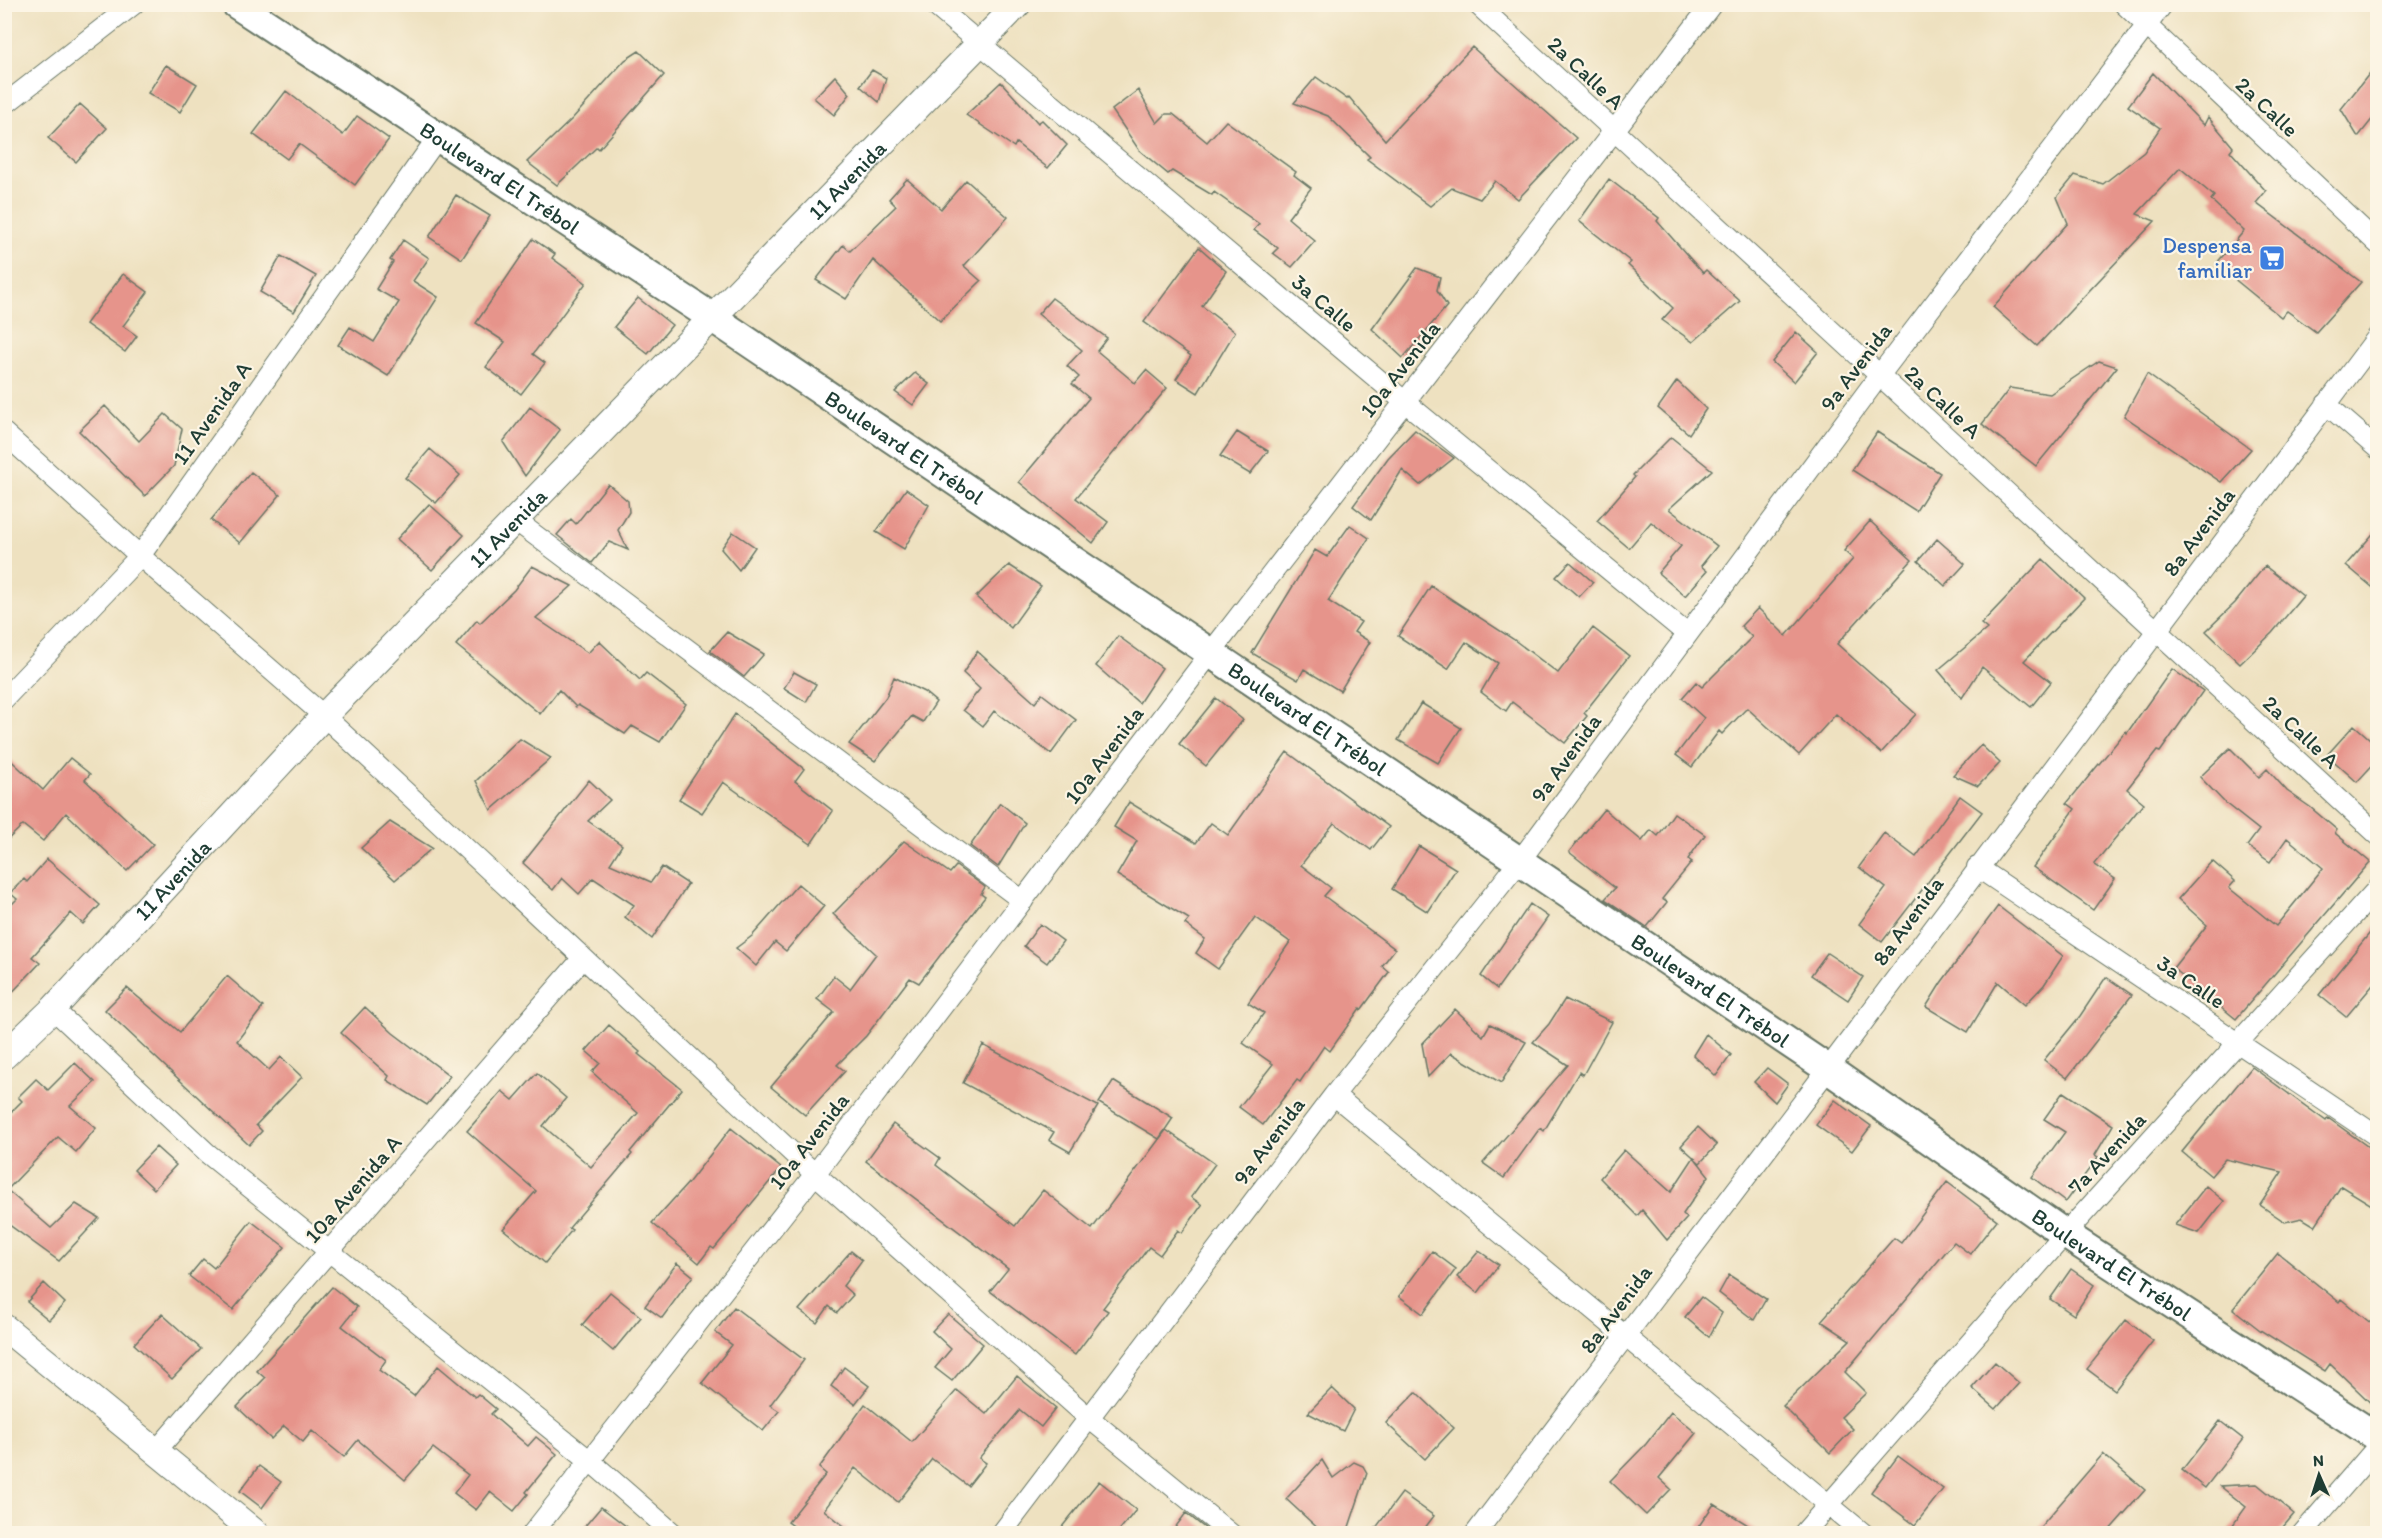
<svg xmlns="http://www.w3.org/2000/svg" width="2382" height="1538" viewBox="0 0 2382 1538" font-family="Itim,sans-serif">
	<style>
		.building { fill: #e6948b }
		.lines { fill: none; stroke-linecap: round; stroke-linejoin: round }
		.minor-casing { stroke: #677665; stroke-width: 22 }
		.tertiary-casing { stroke: #677665; stroke-width: 28 }
		.secondary-casing { stroke: #677665; stroke-width: 32 }
		.minor { stroke: #fff; stroke-width: 20 }
		.tertiary { stroke: #fff; stroke-width: 26 }
		.secondary { stroke: #fff; stroke-width: 28 }
		.labels { text-anchor: middle; dominant-baseline: central; stroke-width: 4.5; stroke-linejoin: round; paint-order: stroke }
		.street-label { font-size: 22px; fill: #1f3d34; stroke: #fcf5e5 }
		.shop-label { font-size: 22px; fill: #366cbe; stroke: #fcf5e5; text-anchor: end }
	</style>
	<rect width="100%" height="100%" fill="#fcf5e5"/>
	<filter id="ink" filterUnits="userSpaceOnUse"><feTurbulence type="fractalNoise" baseFrequency=".0167" numOctaves="2"/><feDisplacementMap in="SourceGraphic" scale="12" xChannelSelector="R" yChannelSelector="G"/><feConvolveMatrix kernelMatrix="1 2 1 2 8 2 1 2 1" color-interpolation-filters="sRGB"/></filter>
	<filter id="wash" filterUnits="userSpaceOnUse"><feTurbulence type="fractalNoise" baseFrequency=".008" numOctaves="4" result="noise"/><feDisplacementMap in="SourceGraphic" scale="24" xChannelSelector="R" yChannelSelector="G"/><feGaussianBlur stdDeviation="1.35" result="paint"/><feColorMatrix in="noise" values="0 0 0 0 0 0 0 0 0 0 0 0 0 0 0 0 0 1.4 0 .05"/><feComposite in="paint" operator="in"/></filter>
	<g filter="url(#wash)">
		<rect width="100%" height="100%" fill="#eee1c0"/>
		<g id="blocks">
			<path class="building" d="M1472,47L1576,138L1518,199L1495,181L1480,199L1452,188L1430,206L1367,159L1370,157L1328,116L1294,103L1316,77L1347,99L1349,97L1385,140Z
				M639,51L664,75L599,149L597,147L557,185L527,162L572,119L625,60Z
				M2378,63V112L2358,137L2341,109Z
				M166,65L197,84L180,112L148,93Z
				M872,70L886,78L879,102L860,86Z
				M2153,73L2204,125L2208,117L2233,147L2230,151L2266,191L2256,203L2361,282L2316,332L2287,311L2281,317L2216,264L2244,231L2211,200L2214,196L2180,168L2137,214L2155,221L2037,346L1993,307L2068,223L2057,197L2075,175L2103,184L2144,152L2160,128L2128,106Z
				M835,76L850,94L834,115L814,98Z
				M1001,82L1038,123L1042,120L1067,145L1048,168L1016,143L1014,147L966,115Z
				M1138,90L1157,123L1166,114H1173L1207,142L1226,121L1296,172L1294,175L1311,188L1288,218L1315,241L1292,267L1273,253L1278,248L1254,230L1259,224L1214,192L1212,195L1172,171L1168,174L1139,150L1112,110Z
				M286,91L343,135L357,116L389,139L355,185L299,144L287,159L253,134Z
				M80,104L107,128L76,162L48,138Z
				M907,179L941,209L966,180L1008,217L964,266L981,281L940,321L873,260L846,299L816,280L843,245L850,251L896,206L889,199Z
				M1609,179L1659,218L1657,221L1703,273L1706,270L1740,301L1693,342L1662,320L1673,308L1628,265L1631,262L1579,221Z
				M456,195L490,216L462,259L429,237Z
				M533,239L555,254L552,258L586,283L533,354L545,363L521,394L486,367L505,342L476,323Z
				M403,240L429,258L413,281L438,297L388,376L338,345L350,327L374,342L399,302L376,289L393,262L390,260Z
				M1199,247L1226,271L1202,306L1235,332L1198,393L1176,379L1191,356L1144,322Z
				M281,256L316,276L294,312L260,292Z
				M1417,268L1440,277L1437,290L1447,306L1403,358L1372,329Z
				M123,274L148,292L123,326L137,336L125,352L86,324Z
				M638,298L672,325L648,354L614,327Z
				M1052,298L1107,338L1097,351L1135,383L1146,370L1167,388L1076,498L1108,522L1093,543L1019,482L1089,398L1072,384L1079,377L1067,366L1082,350L1038,314Z
				M1796,332L1818,352L1794,382L1772,362Z
				M2099,361L2117,367L2036,466L1982,424L2010,388L2050,394Z
				M915,373L929,384L913,405L895,392Z
				M2147,374L2251,449L2221,482L2124,416Z
				M1677,381L1706,409L1689,434L1658,408Z
				M105,406L139,441L165,414L182,429L174,466L145,496L79,431Z
				M530,407L560,430L525,476L503,442Z
				M1415,430L1454,458L1420,485L1402,470L1371,520L1353,506L1388,458Z
				M1237,432L1268,451L1250,474L1220,456Z
				M1877,432L1940,473L1916,511L1852,470Z
				M1671,437L1712,470L1669,509L1717,546L1701,566L1707,571L1685,596L1658,573L1681,546L1651,522L1629,548L1597,521L1635,477L1633,475Z
				M430,449L460,475L436,503L405,478Z
				M251,472L280,495L240,543L211,520Z
				M608,484L628,501L629,512L618,530L628,550L609,542L592,563L557,535L571,519L576,524Z
				M906,489L929,505L904,549L876,532Z
				M429,504L464,535L432,570L397,539Z
				M1870,521L1912,560L1837,644L1916,714L1881,753L1836,714L1799,755L1747,708L1722,734L1719,731L1692,767L1676,755L1704,718L1682,698L1696,682L1702,687L1752,637L1741,626L1758,608L1786,636L1853,559L1844,551Z
				M1350,525L1369,538L1328,601L1361,622L1354,632L1370,642L1340,691L1304,669L1298,680L1252,653L1315,550L1327,557Z
				M2378,528V592L2346,565Z
				M733,532L755,547L739,570L721,549Z
				M1937,539L1965,564L1945,586L1918,561Z
				M2043,559L2084,598L2024,661L2051,682L2031,707L1982,667L1962,698L1938,670L1987,629L1981,624Z
				M1570,562L1593,582L1579,597L1556,577Z
				M1009,565L1041,586L1011,628L976,597Z
				M532,566L572,586L536,618L588,653L599,641L640,680L646,673L686,704L660,742L632,726L625,734L578,705L576,707L559,690L540,714L456,645L477,620L480,623L514,590Z
				M2265,566L2303,596L2272,633L2240,664L2206,631L2235,603Z
				M1431,586L1513,639L1558,673L1593,628L1629,656L1584,713L1587,716L1565,743L1512,702L1506,711L1481,692L1498,663L1466,642L1448,669L1398,636Z
				M727,632L764,654L744,677L710,651Z
				M1118,636L1162,668L1139,703L1096,666Z
				M977,651L1035,703L1042,694L1076,720L1051,754L994,711L983,726L963,710L980,689L963,673Z
				M2172,669L2203,691L2160,752L2157,751L2127,789L2144,803L2094,864L2115,879L2093,910L2033,867L2075,809L2067,803L2126,731L2127,733Z
				M794,672L816,684L806,702L784,688Z
				M894,677L924,692L936,702L923,722L912,716L875,761L849,744L886,697Z
				M1216,698L1243,720L1206,766L1179,744Z
				M1421,703L1461,728L1438,763L1398,740Z
				M735,714L804,769L795,781L833,811L811,844L723,782L702,813L679,799Z
				M2354,725L2378,746V759L2357,782L2327,755Z
				M520,739L551,758L491,810L476,781Z
				M1981,745L2000,763L1978,786L1953,775Z
				M2230,748L2259,777L2267,769L2287,791L2310,807L2337,830L2335,833L2370,862L2236,1019L2173,968L2207,925L2178,899L2212,861L2235,881L2229,888L2276,926L2323,868L2287,838L2270,862L2247,846L2259,830L2225,803L2200,777Z
				M1287,752L1389,827L1371,850L1334,823L1301,865L1331,888L1324,896L1395,949L1382,966L1389,972L1361,1010L1360,1008L1330,1051L1324,1046L1300,1082L1297,1080L1263,1125L1239,1107L1273,1064L1243,1043L1264,1013L1248,1003L1290,942L1255,917L1218,969L1196,953L1205,939L1185,924L1189,919L1117,875L1137,841L1114,827L1129,802L1196,843L1211,823L1228,835Z
				M4,754L43,790L70,758L90,774L85,780L153,844L127,871L66,813L43,841L23,825L4,843Z
				M589,780L610,800L588,821L622,845L610,864L651,882L662,867L688,884L652,939L625,917L634,905L593,878L579,894L562,878L553,890L523,863Z
				M1960,796L1982,812L1882,942L1859,924L1886,888L1859,867L1884,833L1916,857Z
				M1000,803L1025,823L998,867L970,846Z
				M1604,809L1642,841L1651,830L1658,836L1674,813L1705,835L1688,859L1692,862L1662,899L1667,902L1647,927L1605,899L1615,888L1569,852Z
				M390,822L432,848L395,880L361,848Z
				M904,841L950,873L956,866L985,887L981,894L985,897L919,983L910,978L866,1036L837,1065L845,1071L805,1115L771,1087L834,1012L817,999L834,976L850,989L876,954L833,914Z
				M1419,846L1456,869L1428,912L1392,889Z
				M47,859L100,905L83,924L71,913L32,957L40,963L4,1001V912L17,899L10,893L24,879L27,882Z
				M798,884L824,906L786,951L775,942L756,966L736,948L752,936Z
				M1530,904L1548,917L1497,989L1481,976Z
				M1998,906L2063,956L2044,985L2025,1005L1998,982L1968,1032L1926,1007L1941,983Z
				M2378,923V979L2346,1017L2319,995Z
				M1040,924L1063,941L1047,963L1024,946Z
				M1827,953L1863,977L1848,1000L1811,975Z
				M227,976L263,1007L237,1041L269,1070L281,1057L302,1077L256,1125L262,1131L249,1145L105,1010L127,988L180,1032Z
				M2106,977L2132,995L2067,1078L2044,1060L2080,1016Z
				M1565,999L1612,1022L1583,1075L1579,1072L1544,1131L1540,1128L1504,1178L1483,1163L1568,1065L1533,1042L1549,1024Z
				M365,1007L393,1033L450,1076L427,1105L387,1080L389,1076L341,1033Z
				M1455,1009L1483,1036L1490,1024L1526,1042L1501,1083L1451,1053L1428,1077L1422,1044Z
				M609,1025L640,1052L638,1054L682,1089L630,1152L632,1154L569,1228L572,1230L545,1263L503,1229L536,1191L467,1131L502,1091L513,1100L537,1073L566,1098L543,1126L591,1167L638,1113L592,1072L600,1063L586,1051Z
				M1706,1034L1731,1055L1716,1076L1693,1055Z
				M983,1045L1098,1106L1070,1152L1049,1140L1054,1132L963,1083Z
				M75,1063L95,1082L70,1106L96,1128L76,1152L58,1137L7,1190L51,1228L76,1204L99,1218L59,1261L4,1221V1119L22,1101L18,1097L36,1079L48,1090Z
				M2252,1067L2326,1121L2328,1118L2378,1154V1209L2341,1186L2315,1226L2302,1218L2285,1222L2260,1205L2282,1172L2225,1159L2211,1176L2182,1152Z
				M1767,1068L1788,1084L1775,1102L1754,1082Z
				M1113,1081L1173,1118L1159,1139L1099,1103Z
				M2063,1092L2113,1125L2095,1155L2098,1157L2065,1202L2032,1177L2065,1132L2044,1119Z
				M1835,1100L1871,1126L1852,1151L1816,1125Z
				M893,1124L940,1158L936,1165L1015,1226L1043,1190L1092,1229L1166,1130L1215,1164L1191,1197L1202,1205L1182,1233L1178,1230L1160,1255L1149,1247L1103,1308L1108,1311L1075,1355L990,1291L1008,1269L866,1161Z
				M1698,1127L1717,1145L1700,1163L1681,1146Z
				M731,1128L781,1168L714,1249L711,1247L699,1263L652,1223L689,1182Z
				M156,1147L176,1165L154,1189L134,1170Z
				M1624,1150L1671,1192L1694,1157L1709,1176L1683,1214L1687,1218L1667,1240L1642,1210L1637,1216L1600,1178Z
				M1947,1182L1997,1220L1970,1254L1954,1242L1845,1372L1866,1393L1841,1417L1853,1429L1830,1453L1783,1406L1850,1340L1821,1321L1894,1238L1901,1243Z
				M2206,1186L2224,1201L2199,1233L2175,1225Z
				M251,1221L285,1247L233,1310L189,1276L203,1259L214,1268Z
				M851,1251L862,1260L843,1286L853,1295L837,1313L829,1306L817,1323L799,1310Z
				M1432,1251L1456,1269L1423,1314L1399,1296Z
				M1479,1251L1499,1265L1478,1293L1457,1277Z
				M2278,1253L2339,1302L2341,1299L2378,1329V1410L2330,1364L2325,1371L2260,1330L2233,1309Z
				M677,1263L693,1276L662,1318L645,1306Z
				M2071,1269L2094,1285L2074,1315L2050,1299Z
				M1729,1275L1766,1299L1754,1320L1719,1293Z
				M44,1283L65,1303L49,1320L27,1302Z
				M332,1287L357,1307L342,1326L386,1360L379,1370L414,1396L438,1366L475,1397L478,1394L496,1409L491,1414L528,1446L536,1437L557,1454L526,1492L528,1494L514,1511L490,1492L476,1510L454,1493L468,1475L433,1448L405,1480L358,1440L344,1457L312,1431L303,1442L284,1426L271,1439L237,1407L265,1378L257,1371Z
				M610,1292L641,1317L613,1351L582,1325Z
				M1701,1297L1722,1313L1709,1337L1685,1317Z
				M734,1307L804,1360L770,1405L779,1411L763,1431L702,1383L732,1345L715,1332Z
				M162,1314L201,1349L172,1379L134,1344Z
				M948,1314L983,1344L952,1381L935,1368L951,1349L932,1331Z
				M2126,1320L2153,1341L2115,1390L2087,1369Z
				M1995,1362L2019,1383L1996,1409L1972,1388Z
				M844,1367L869,1386L855,1404L831,1386Z
				M1017,1376L1056,1408L1041,1427L1020,1410L979,1458L986,1463L968,1486L932,1459L898,1502L855,1468L824,1510L853,1533H803L788,1522L826,1474L819,1468L865,1404L912,1442L957,1390L986,1414Z
				M1332,1388L1354,1409L1343,1431L1308,1413Z
				M1416,1392L1454,1428L1425,1459L1386,1423Z
				M1671,1412L1696,1433L1659,1478L1671,1489L1646,1515L1610,1481L1646,1444Z
				M2220,1421L2243,1439L2205,1488L2182,1470Z
				M2103,1454L2145,1490L2107,1533H2035Z
				M1898,1456L1943,1489L1915,1525L1871,1492Z
				M1322,1460L1333,1478L1354,1462L1363,1466L1367,1473L1347,1533H1323L1286,1499Z
				M259,1466L281,1482L262,1508L240,1491Z
				M1099,1481L1136,1510L1117,1533H1057Z
				M2257,1484L2294,1514L2278,1533H2227L2246,1507L2220,1486Z
				M1402,1493L1434,1516L1421,1533H1372Z
				M1714,1504L1761,1533H1694Z
				M601,1507L635,1533H579Z
				M1186,1513L1211,1533H1171Z"/>
		</g>
	</g>
	<g filter="url(#ink)">
		<use href="#blocks" fill-opacity="0" stroke="#677665" stroke-width="1.5"/>
		<g class="lines">
			<defs>
				<path id="minor" d="M933,4L1405,402L1687,634
					M1477,4L2378,835
					M2124,4L2378,244
					M4,105L134,4
					M2326,404L2378,449
					M4,433L140,556L324,716L815,1174L1089,1418L1231,1534
					M515,520L1023,901
					M4,699L140,556L438,137
					M1977,867L2378,1137
					M53,1009L207,1153L589,1460L674,1534
					M1334,1095L1864,1534
					M157,1450L583,958
					M532,1534L815,1174L1209,655L1712,4
					M1001,1534L1334,1095L1519,862L1879,376L2163,4
					M1475,1534L1828,1069L2378,336
					M1803,1534L2065,1234L2378,888
					M2302,1534L2378,1446"/>
				<g id="tertiary">
					<path id="s1" d="M4,1056L53,1009L324,716L1018,4"/>
					<path d="M4,1327L257,1534"/>
				</g>
				<g id="secondary">
					<path id="s2" d="M236,4L713,318L1828,1069L2065,1234L2378,1438"/>
				</g>
			</defs>
			<use href="#minor" class="minor-casing"/>
			<use href="#tertiary" class="tertiary-casing"/>
			<use href="#secondary" class="secondary-casing"/>
			<use href="#minor" class="minor"/>
			<use href="#tertiary" class="tertiary"/>
			<use href="#secondary" class="secondary"/>
		</g>
	</g>
	<defs>
		<symbol id="supermarket-square" viewBox="-11 -11 22 22"><rect x="-9" y="-9" width="18" height="18" rx="4" fill="#3f7fe0" stroke="#fcf5e5"/><path d="M-6-5.5h2.5l.6 2H6L4.5 2H-2.5L-4.4-4H-6ZM-1.5 3.2a1.3 1.3 0 1 0 .1 0ZM3 3.2a1.3 1.3 0 1 0 .1 0Z" fill="#fff"/></symbol>
	</defs>
	<g fill-rule="evenodd">
		<use href="#supermarket-square" x="2257" y="243" width="30" height="30"/>
	</g>
	<g class="labels">
		<g class="street-label">
			<text transform="translate(1586 73) rotate(43)">2a Calle A</text>
			<text transform="translate(2267 107) rotate(43)">2a Calle</text>
			<text stroke="none"><textPath href="#s2" startOffset="316">Boulevard El Trébol</textPath></text>
			<text stroke="none"><textPath href="#s1" startOffset="1216">11 Avenida</textPath></text>
			<text transform="translate(1324 303) rotate(40)">3a Calle</text>
			<text transform="translate(1856 367) rotate(-53)">9a Avenida</text>
			<text transform="translate(1400 369) rotate(-52)">10a Avenida</text>
			<text transform="translate(1943 402) rotate(43)">2a Calle A</text>
			<text transform="translate(212 413) rotate(-55)">11 Avenida A</text>
			<text stroke="none"><textPath href="#s2" startOffset="802">Boulevard El Trébol</textPath></text>
			<text stroke="none"><textPath href="#s1" startOffset="730">11 Avenida</textPath></text>
			<text transform="translate(2199 532) rotate(-53)">8a Avenida</text>
			<text stroke="none"><textPath href="#s2" startOffset="1288">Boulevard El Trébol</textPath></text>
			<text transform="translate(2301 732) rotate(43)">2a Calle A</text>
			<text transform="translate(1104 755) rotate(-53)">10a Avenida</text>
			<text transform="translate(1566 758) rotate(-54)">9a Avenida</text>
			<text stroke="none"><textPath href="#s1" startOffset="244">11 Avenida</textPath></text>
			<text transform="translate(1908 921) rotate(-54)">8a Avenida</text>
			<text transform="translate(2191 982) rotate(34)">3a Calle</text>
			<text stroke="none"><textPath href="#s2" startOffset="1774">Boulevard El Trébol</textPath></text>
			<text transform="translate(809 1141) rotate(-52)">10a Avenida</text>
			<text transform="translate(1269 1141) rotate(-53)">9a Avenida</text>
			<text transform="translate(2107 1153) rotate(-47)">7a Avenida</text>
			<text transform="translate(353 1189) rotate(-49)">10a Avenida A</text>
			<text stroke="none"><textPath href="#s2" startOffset="2260">Boulevard El Trébol</textPath></text>
			<text transform="translate(1616 1309) rotate(-53)">8a Avenida</text>
		</g>
		<g class="shop-label">
			<text x="2252" y="245">Despensa<tspan x="2252" dy="25">familiar</tspan></text>
		</g>
	</g>
	<rect width="2382" height="1538" fill="none" stroke="#fcf5e5" stroke-width="24"/>
	<g transform="translate(2319 1475) rotate(357)" stroke="#fcf5e5" stroke-width="4.5" paint-order="stroke">
	<path d="M0-4.5L10 22L0 15L-10 22Z" fill="#1f3d34"/>
	<text y="-9" font-size="16" font-weight="bold" text-anchor="middle" fill="#1f3d34">N</text>
	</g>
</svg>
